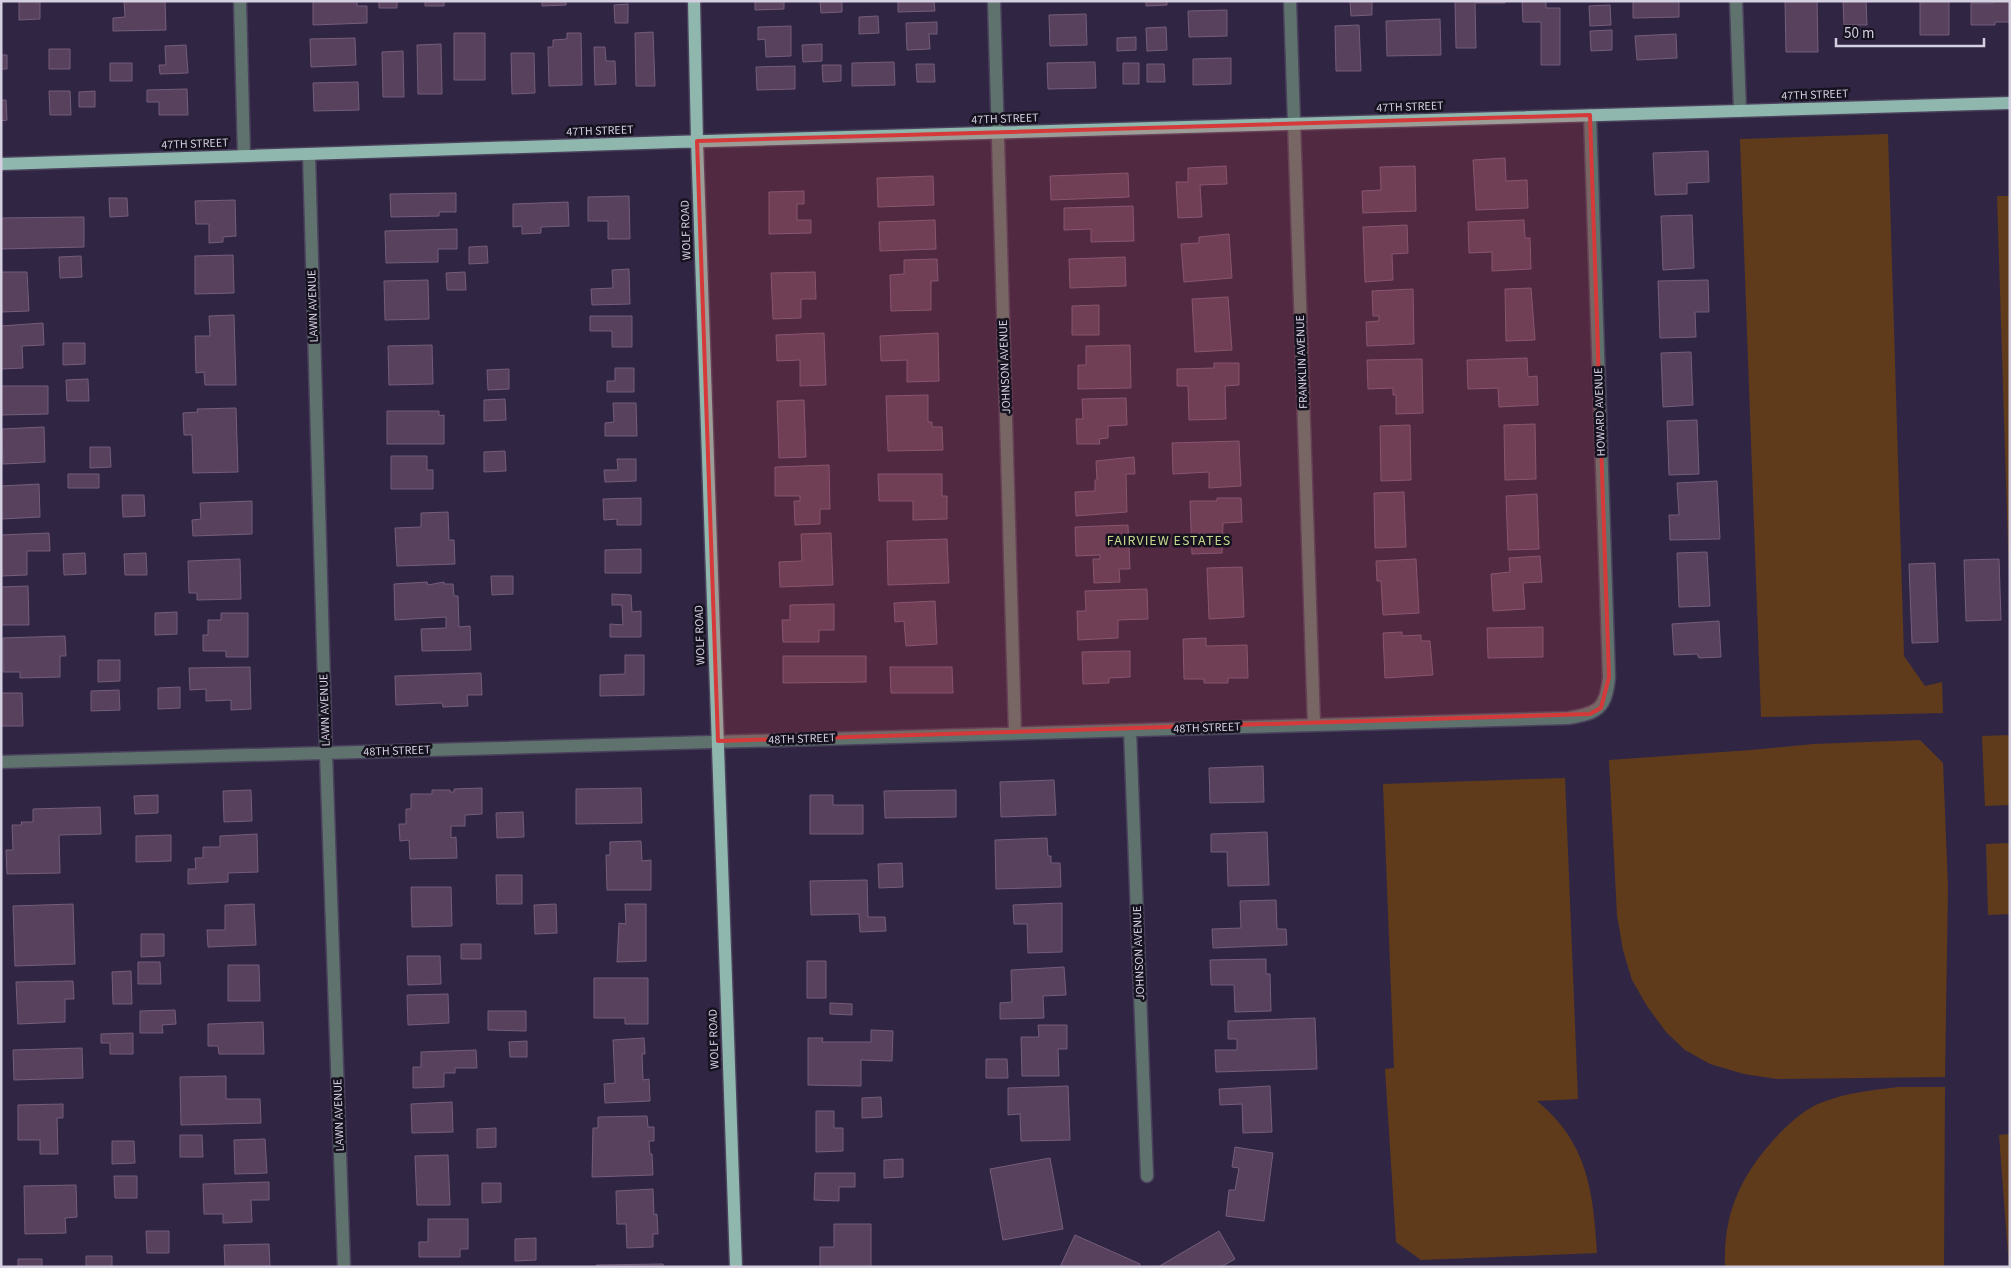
<svg xmlns="http://www.w3.org/2000/svg" width="2011" height="1268" viewBox="0 0 2011 1268" font-family="'Source Sans 3',sans-serif">
	<style>
		.green { fill: #5f3b1c }
		.building { fill: #57415c; stroke: #755d7b }
		.lines { fill: none; stroke-linecap: round; stroke-linejoin: round }
		.minor-casing { stroke: #4a415c; stroke-width: 15 }
		.major-casing { stroke: #4a415c; stroke-width: 15 }
		.minor { stroke: #5f726d; stroke-width: 12 }
		.major { stroke: #8fb7ae; stroke-width: 12 }
		.marked { fill: #d6393a; fill-opacity: 0.2; stroke: #d6393a; stroke-width: 4; stroke-linejoin: round }
		.labels { text-anchor: middle; dominant-baseline: central; stroke-width: 5; stroke-linejoin: round; paint-order: stroke }
		.street-label { font-size: 12px; fill: #d4cfe1; stroke: #16121f }
		.neighbourhood-label { font-size: 14px; letter-spacing: 1px; fill: #c4d78c; stroke: #16121f }
	</style>
	<rect width="100%" height="100%" fill="#302643"/>
	<path class="green" d="M1888,134L1904,656L1925,686L1942,682L1943,713L1761,717L1740,139Z
		M1997,196H2010V610Z
		M2010,735V805L1985,806L1982,736Z
		M1920,740L1943,763L1948,887L1945,1077L1777,1079L1744,1074L1710,1064L1685,1050L1666,1032L1647,1006L1632,980L1623,950L1617,915L1609,760L1751,750L1813,744Z
		M1565,778L1578,1099L1537,1101C1588,1143 1593,1191 1597,1253L1421,1260L1396,1242L1385,1069L1394,1068L1383,784Z
		M2010,843V914L1988,915L1986,844Z
		M1898,1087H1945L1944,1267H1725C1723,1211 1742,1173 1780,1133C1792,1121 1806,1108 1823,1102C1846,1093 1873,1090 1898,1087Z
		M2010,1134V1267H2009L1999,1135Z"/>
	<path class="building" d="M19,1H40V19L19,20Z
		M124,1H165L166,30L113,31V18L125,17Z
		M313,1H357V6H367V23L313,25Z
		M379,1H397V8H379Z
		M425,1H444V6H425Z
		M542,1H566V5L542,6Z
		M755,1H784V9L755,10Z
		M820,1H842V12L821,13Z
		M898,1H934L935,11L898,12Z
		M1146,1H1167V5L1146,6Z
		M1350,1H1372V15L1351,16Z
		M1455,1H1505V3H1475L1476,48H1456Z
		M1522,1H1546V8H1560V65H1541V22H1523Z
		M1633,1H1679V17L1633,18Z
		M1785,1H1817L1818,52H1786Z
		M1843,1H1866L1867,25H1844Z
		M1920,1H1949V35H1920Z
		M1993,1H2010V22H1995V25H1971V3H1993Z
		M628,4V23H615L614,5Z
		M1610,5L1611,25L1590,26L1589,6Z
		M1227,10V36L1189,37L1188,11Z
		M1086,14L1087,45L1050,46L1049,15Z
		M878,16L879,33L859,34V17Z
		M1440,19L1441,55L1387,56L1386,21Z
		M937,22V34H929L930,49L907,50L906,23Z
		M1359,25L1361,71H1336L1335,26Z
		M791,26V56L766,57L765,39L758,40V27Z
		M1166,27L1167,50L1147,51L1146,28Z
		M1612,30V50L1591,51L1590,31Z
		M653,32L655,86H636L635,33Z
		M454,33H485V80H454Z
		M567,33H581L582,85L549,86L548,47H553V40L567,39Z
		M1676,34L1677,58L1637,60L1635,36Z
		M1136,37V50L1117,51V38Z
		M355,38L356,65L311,67L310,39Z
		M441,44L442,94H418L417,45Z
		M822,44V61L803,62L802,45Z
		M186,45L188,73L160,74L159,65H166L165,46Z
		M594,47H605L606,61H615L616,84L595,85Z
		M49,49H70V69H49Z
		M403,51L404,97H383L382,52Z
		M511,53H534L535,93L512,94Z
		M1,55H7V69H1Z
		M1231,58V84L1193,85V59Z
		M894,62L895,85L852,86V63Z
		M1095,62L1096,88L1048,89L1047,63Z
		M110,63H132V81H110Z
		M1123,63H1139V84H1123Z
		M916,64H934L935,82H917Z
		M1147,64H1164L1165,82H1147Z
		M822,65H841V81L823,82Z
		M795,66V89L757,90L756,67Z
		M358,82L359,110L314,111L313,83Z
		M187,89L188,115H159V102H147V90Z
		M49,91H70L71,115H50Z
		M95,91V107H79V92Z
		M1,100H6L7,120L1,121Z
		M1708,151L1709,182L1687,183V194L1655,195L1653,153Z
		M1505,158L1506,181L1527,180L1528,208L1476,210L1473,160Z
		M1226,166L1227,184L1200,185L1202,217L1178,218L1176,182H1188V168Z
		M1415,166L1416,211L1363,213L1362,191L1381,190L1380,167Z
		M1128,173L1129,197L1051,200L1050,176Z
		M933,176L934,205L878,207L877,178Z
		M804,191V204H797V220H811V233L769,234V192Z
		M456,193V212H439V216L391,217L390,194Z
		M629,196L630,239H608V221H588V197Z
		M109,198H127L128,216L110,217Z
		M235,200L236,236L223,237V242L209,243V224H196L195,201Z
		M568,202L569,226L541,227V233L522,234V226L513,227V204Z
		M1133,206L1134,241L1091,242V229L1064,230V208Z
		M1692,215L1694,268L1663,270L1661,216Z
		M84,217V247L1,249V218Z
		M935,220L936,249L880,251L879,222Z
		M1524,220L1525,238H1530L1531,269L1492,271V252L1469,253L1468,222Z
		M1407,225L1408,253L1392,254L1393,280L1365,282L1363,227Z
		M457,229V249H438V262L386,263L385,231Z
		M1229,234L1232,278L1184,282L1181,244L1199,243V237Z
		M487,246L488,263L469,264V247Z
		M233,255L234,293L195,294V256Z
		M81,256L82,277L60,278L59,257Z
		M1125,257L1126,286L1070,288L1069,259Z
		M937,259L938,281H931V310L891,311L890,275L904,274V260Z
		M629,269L630,304L592,305L591,289L613,288L612,270Z
		M1,272H27L29,311L1,312Z
		M465,272L466,290H447L446,273Z
		M815,272L816,299H801V318L773,319L771,273Z
		M428,280L429,319L385,320L384,281Z
		M1708,280L1709,312H1695L1696,337L1660,338L1658,281Z
		M1531,288L1535,340L1506,341L1505,289Z
		M1413,289L1414,344L1367,346L1366,322L1379,321V316H1373L1372,291Z
		M1228,297L1232,350L1195,352L1192,299Z
		M1099,305V335H1072V306Z
		M234,315L236,385H205L204,372L196,373L195,336H210L209,316Z
		M590,316H632V347H612V331H590Z
		M43,323L44,345L22,346L23,368L1,369V326Z
		M824,333L826,385L800,386V360L777,361L776,335Z
		M938,333L939,381L907,382V360L881,361L880,336Z
		M63,343H85V364L63,365Z
		M432,345L433,384L389,385L388,346Z
		M1130,345L1131,388L1078,389V365H1086V346Z
		M1691,352L1693,405L1663,407L1661,353Z
		M1527,358L1528,377L1537,376L1538,405L1499,407L1498,388L1468,389L1467,360Z
		M1422,359L1423,413L1396,414V395H1393V388L1368,389L1367,360Z
		M1214,363H1239V385L1225,386L1226,419L1189,420L1188,386H1177V369L1214,368Z
		M615,368H634V392H607V381H615Z
		M509,369V389L488,390L487,370Z
		M88,379L89,401H67L66,380Z
		M1,386H48V414L1,415Z
		M928,395V422H932V427H942L943,450L888,451L886,396Z
		M1126,398L1127,425L1108,426V438L1099,439L1100,444H1077L1076,419H1083L1082,399Z
		M505,399L506,420L484,421V400Z
		M804,400L806,457L779,458L777,401Z
		M613,403H636L637,436H605V423L614,422Z
		M236,408L238,472L193,473L192,435H184L183,413L198,412L197,409Z
		M387,411H439V416L444,415V444H387Z
		M1697,420L1699,474L1669,475L1667,421Z
		M1535,424L1536,479L1505,480L1504,425Z
		M1410,425L1411,480L1381,481L1380,426Z
		M44,427L45,462L3,464L2,429Z
		M1239,441L1241,486L1209,488V472L1173,474L1172,443Z
		M90,447H110L111,467L90,468Z
		M505,451L506,471L484,472V452Z
		M391,456H427V470H433V489H391Z
		M1134,457L1135,474H1126L1127,512L1076,516L1075,492L1095,491V480H1097L1096,461Z
		M617,459H636V481L605,482L604,470H618Z
		M829,465L830,509H820V524L795,525L794,501H800V496H775V467Z
		M68,474H99V488H68Z
		M878,474H942V496H947V519L913,520V501H879Z
		M1717,481L1720,539L1670,540L1669,515H1679L1677,483Z
		M39,484L40,517L1,519V486Z
		M1404,492L1406,547L1375,548L1374,493Z
		M1537,494L1539,549L1508,550L1506,496Z
		M122,495H144L145,516L123,517Z
		M641,498V525H617V519L604,520L603,499Z
		M1217,498H1241L1242,522L1223,523L1222,553L1192,554L1190,501H1217Z
		M252,501V534L193,536L192,520L201,519L200,503Z
		M448,512L449,540H454L455,564L397,566L395,528L421,527V513Z
		M1128,525L1130,569H1119L1120,582L1094,583L1093,559H1100V555L1076,556L1075,527Z
		M49,533L50,551H27V575L1,576V535Z
		M831,533L833,585L780,587L779,562L802,561L801,534Z
		M947,539L949,583L888,585L887,541Z
		M641,549V573H605V550Z
		M1707,552L1710,606L1679,607L1677,553Z
		M85,553L86,574L64,575L63,554Z
		M146,553L147,575H125L124,554Z
		M1540,556L1542,582L1523,583L1525,609L1493,611L1491,574L1510,572L1509,558Z
		M240,559L241,599L197,600V593H189L188,561Z
		M1416,559L1419,613L1383,615L1381,581H1377L1376,561Z
		M1999,559L2001,620L1966,621L1964,560Z
		M1935,563L1938,642L1912,643L1909,564Z
		M1242,567L1244,617L1209,619L1207,568Z
		M491,576H513V594L492,595Z
		M427,582L428,585L444,582V584H453L454,596H458L459,627L470,626L471,650L422,651L421,629L446,628V617L395,620L394,584Z
		M28,586L29,625H1V587Z
		M1147,589L1148,619L1118,620V638L1078,640L1077,611H1086L1085,591Z
		M612,594L631,595L632,612L641,611V637H610V624L623,625L622,605H612Z
		M935,601L937,644L906,646L904,621L895,622L894,603Z
		M834,604V630H819V642H783L782,620H790V605Z
		M177,612V634L155,635V613Z
		M221,613H248V657H226V651H203V635H208V620H221Z
		M1719,621L1721,657L1699,658L1697,654L1674,655L1672,624Z
		M1543,627V657L1488,658L1487,628Z
		M1402,632V636L1421,635V641H1430L1433,675L1385,678L1383,633Z
		M65,636L66,656H60V677L20,678V672H3V638Z
		M1206,638V646L1247,645L1248,678H1228V683H1204V679H1184L1183,639Z
		M1130,651V677L1109,678V683L1083,684L1082,652Z
		M625,655H644V695L600,696V675L625,674Z
		M783,656H866V682L783,683Z
		M98,660H120V681L98,682Z
		M250,667L251,709L231,710V700L206,701V689L190,690L189,668Z
		M890,667H952L953,693H891Z
		M481,673L482,695H467L468,706L443,707L442,703L396,705L395,676Z
		M180,687V708L158,709V688Z
		M119,690L120,710L91,711V691Z
		M1,693H22L23,726H1Z
		M1263,766L1264,802L1210,803L1209,768Z
		M1054,780L1056,815L1001,817L1000,782Z
		M482,788V814L465,815V826H451V838L456,837L457,858L410,859L409,840L400,841L399,824H406V809H411V794H432V790H450V792H454V789Z
		M641,788L642,823L576,824V789Z
		M251,790L252,821L224,822L223,791Z
		M956,790V817L885,818L884,791Z
		M158,795V813L135,814L134,796Z
		M810,795H833V805H863V834H810Z
		M100,807L101,834L59,835L60,873L7,874L6,850H13L12,825H22L21,822H33V809Z
		M523,812L524,837L497,838L496,813Z
		M1267,832L1269,885L1228,886L1227,852H1211V834Z
		M257,834L258,872L228,873V882L188,884V869H196L195,858H203V847H220V836Z
		M171,835V861L136,862V836Z
		M1047,838L1048,856H1051V863H1060L1061,887L996,889L995,840Z
		M641,841L642,861L651,860V890H607L606,855H610V842Z
		M902,863L903,887L879,888L878,864Z
		M496,875H522V904H497Z
		M867,880L868,917H885L886,931L860,932L859,914L811,915L810,881Z
		M411,887H451L452,926L412,927Z
		M1276,900L1277,929H1286L1287,945L1213,948L1212,929L1241,928L1240,901Z
		M1062,903V952L1028,953L1027,924H1014L1013,905Z
		M73,904L75,964L15,966L13,906Z
		M254,904L256,945L208,947L207,930H225V905Z
		M556,904L557,933L535,934L534,905Z
		M625,904H646V961L617,962L619,923L626,924Z
		M141,934H164V956L141,957Z
		M461,944H481V959H461Z
		M407,956H440L441,984L408,985Z
		M1266,959V974H1270L1271,1011L1235,1012L1234,985H1211L1210,960Z
		M807,961H826V998H807Z
		M138,962H160L161,984H138Z
		M228,965H259L260,1001H228Z
		M1064,967L1066,995L1043,996L1044,1018L1000,1019V1003L1012,1002L1011,970Z
		M131,971L132,1004H113L112,972Z
		M594,978H648V1024H625V1018H594Z
		M73,981L74,999H65V1022L18,1024L16,982Z
		M448,994L449,1023L408,1025L407,995Z
		M830,1003L852,1004V1015L830,1014Z
		M175,1010L176,1024L162,1025L163,1033H140V1011Z
		M488,1011H526V1031L488,1030Z
		M1315,1018L1317,1069L1216,1072L1215,1050H1237V1039H1228V1021Z
		M263,1022L264,1054H219L218,1046H208V1024Z
		M1038,1025H1067V1049H1058L1059,1076H1022L1021,1037H1039Z
		M871,1030L893,1031L892,1061L861,1060V1086L808,1085V1038H823L822,1042H871Z
		M133,1033V1054H110V1043H101V1034Z
		M644,1038L645,1054H642L643,1080L649,1079L650,1101L605,1103L604,1084L615,1083L613,1040Z
		M527,1041V1057H510L509,1042Z
		M82,1048L83,1078L14,1080L13,1050Z
		M476,1050L477,1068H455V1073H444V1087L413,1088V1067H421V1052Z
		M986,1059H1007L1008,1078H986Z
		M226,1076V1099H260L261,1123L181,1125L180,1077Z
		M1068,1086L1070,1140L1021,1141L1020,1114L1008,1115V1088Z
		M1270,1086L1272,1132L1243,1133L1242,1104L1220,1105L1219,1089Z
		M881,1097L882,1117L862,1118V1098Z
		M452,1102L453,1132L412,1133L411,1104Z
		M63,1104V1118H57L58,1154H40V1140H18V1105Z
		M816,1111H834V1128H843V1151L816,1152Z
		M647,1116L648,1127H654V1141H649L650,1154H652L653,1175L592,1177L593,1128H598V1117Z
		M496,1128V1147L477,1148V1129Z
		M180,1135H202L203,1157H180Z
		M265,1139L267,1173L235,1174L234,1140Z
		M112,1141H134L135,1163L112,1164Z
		M1235,1147L1273,1153L1264,1221L1226,1216L1229,1190H1235L1239,1168L1232,1167Z
		M448,1155L450,1205H417L415,1156Z
		M1050,1158L1063,1229L1003,1240L990,1169Z
		M903,1159V1177L884,1178V1160Z
		M815,1173H855V1187H839V1201L814,1200Z
		M114,1176H137V1198H115Z
		M269,1182V1200H251L252,1222L223,1223V1214H204L203,1184Z
		M482,1183H501V1202L482,1203Z
		M76,1185L77,1217L65,1218L66,1233L25,1234L24,1186Z
		M653,1189L654,1215L657,1214L658,1234H653V1247L627,1248L626,1224H617L616,1191Z
		M428,1219H468V1249H460V1257H419V1242H428Z
		M834,1224H871V1267H820V1247H834Z
		M146,1231H169V1253H147Z
		M1219,1231L1235,1259L1221,1267H1158Z
		M1075,1235L1140,1264L1139,1267H1060Z
		M536,1238V1260L515,1261V1239Z
		M269,1244L270,1267H225L224,1245Z
		M86,1256H112V1267H86Z
		M18,1259H42V1267H18Z
		M663,1264V1267H597L596,1265Z"/>
	<g class="lines">
		<defs>
			<path id="minor" d="M240,1L244,156
				M994,1L1015,732
				M1290,1L1314,724
				M1736,1L1740,111
				M309,154L326,753L344,1267
				M1130,730L1147,1176
				M1,762L1568,718C1598,713 1606,709 1609,677L1590,115"/>
			<path id="major" d="M694,1L697,141L736,1267
				M1,164L674,142L2010,103"/>
		</defs>
		<use href="#minor" class="minor-casing"/>
		<use href="#major" class="major-casing"/>
		<use href="#minor" class="minor"/>
		<use href="#major" class="major"/>
	</g>
	<path class="marked" d="M1590,115L1609,677L1601,708L1590,714L718,741L697,141Z"/>
	<g class="labels">
		<g class="street-label">
			<text transform="translate(1815 95) rotate(-2)">47TH STREET</text>
			<text transform="translate(1410 107) rotate(-2)">47TH STREET</text>
			<text transform="translate(1005 119) rotate(-2)">47TH STREET</text>
			<text transform="translate(600 131) rotate(-2)">47TH STREET</text>
			<text transform="translate(195 144) rotate(-2)">47TH STREET</text>
			<text transform="translate(686 230) rotate(-92)">WOLF ROAD</text>
			<text transform="translate(313 306) rotate(-92)">LAWN AVENUE</text>
			<text transform="translate(1302 362) rotate(-92)">FRANKLIN AVENUE</text>
			<text transform="translate(1005 367) rotate(-92)">JOHNSON AVENUE</text>
			<text transform="translate(1600 412) rotate(-92)">HOWARD AVENUE</text>
			<text transform="translate(700 635) rotate(-92)">WOLF ROAD</text>
			<text transform="translate(325 710) rotate(-92)">LAWN AVENUE</text>
			<text transform="translate(1207 728) rotate(-2)">48TH STREET</text>
			<text transform="translate(802 739) rotate(-2)">48TH STREET</text>
			<text transform="translate(397 751) rotate(-2)">48TH STREET</text>
			<text transform="translate(1139 953) rotate(-92)">JOHNSON AVENUE</text>
			<text transform="translate(714 1039) rotate(-92)">WOLF ROAD</text>
			<text transform="translate(339 1115) rotate(-92)">LAWN AVENUE</text>
		</g>
		<g class="neighbourhood-label">
			<text x="1169" y="541">FAIRVIEW ESTATES</text>
		</g>
	</g>
	<rect width="2011" height="1268" fill="none" stroke="#d4cfe1" stroke-width="5"/>
	<path d="M1836 38v8h148v-8" fill="none" stroke="#d4cfe1" stroke-width="2.5"/>
	<text x="1844" y="38" font-size="15" fill="#d4cfe1" stroke="#16121f" stroke-width="4" paint-order="stroke">50 m</text>
</svg>
